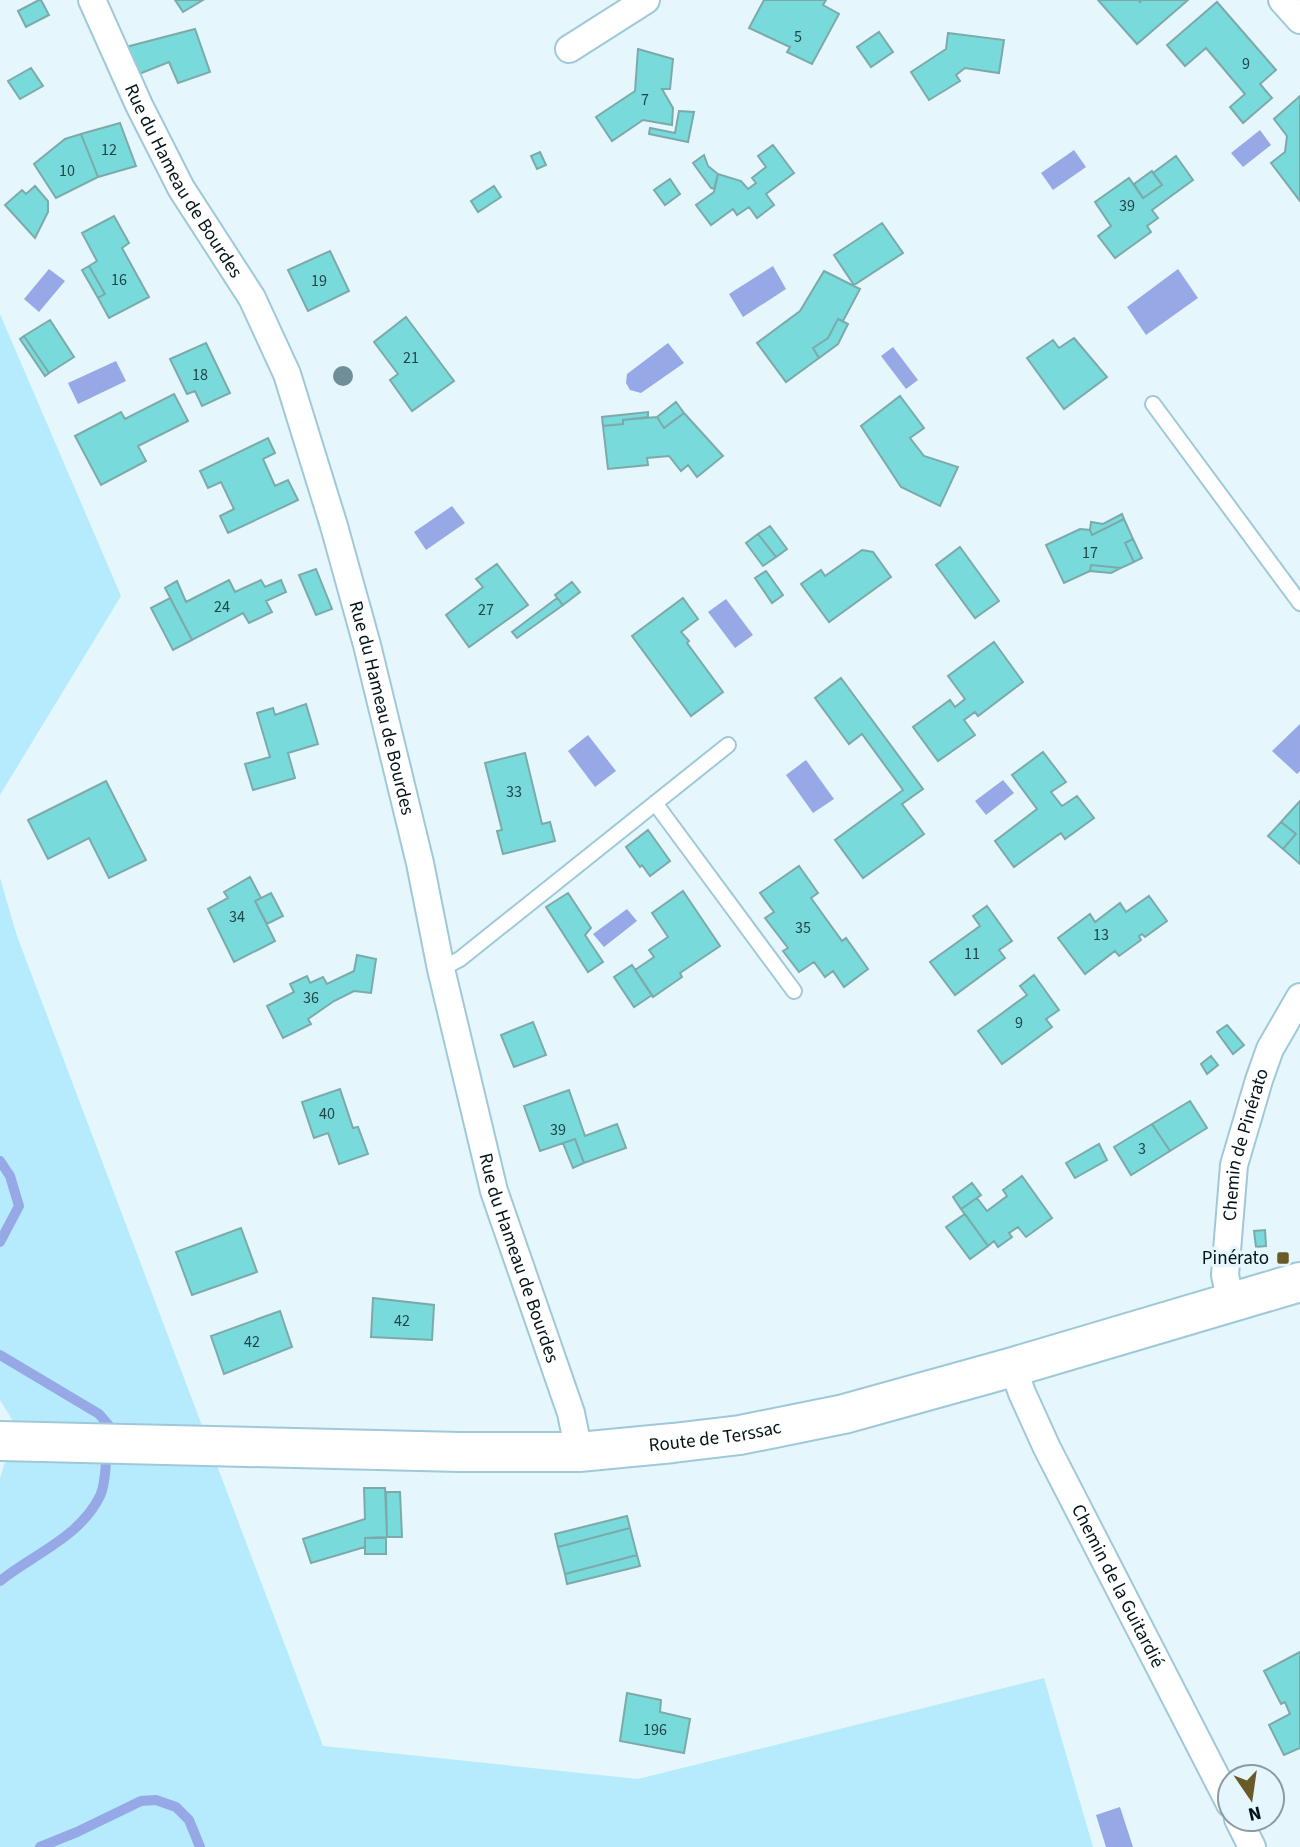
<svg xmlns="http://www.w3.org/2000/svg" width="1300" height="1847" viewBox="0 0 1300 1847" font-family="'Source Sans 3',sans-serif">
	<style>
		.green { fill: #b6ebfd }
		.water { fill: #97a8e6 }
		.lines { fill: none; stroke-linecap: round; stroke-linejoin: round }
		.stream { stroke: #97a8e6; stroke-width: 10 }
		.building { fill: #79dadb; stroke: #7caaaa; stroke-width: 2 }
		.lane-casing { stroke: #9fc9d8; stroke-width: 18 }
		.street-casing { stroke: #9fc9d8; stroke-width: 30 }
		.secondary-casing { stroke: #9fc9d8; stroke-width: 42 }
		.lane { stroke: #fff; stroke-width: 14 }
		.street { stroke: #fff; stroke-width: 26 }
		.secondary { stroke: #fff; stroke-width: 38 }
		.tree { fill: #708e97 }
		.poi-dot { fill: #695b28; stroke: #e5f6fc; stroke-width: 2.5 }
		.labels { text-anchor: middle; dominant-baseline: central; stroke-width: 7; stroke-linejoin: round; paint-order: stroke }
		.number-label { font-size: 16px; fill: #214549 }
		.street-label { font-size: 19px; fill: #041318; stroke: #e5f6fc }
		.poi-label { font-size: 19px; fill: #041318; stroke: #e5f6fc; text-anchor: end }
	</style>
	<rect width="100%" height="100%" fill="#e5f6fc"/>
	<path class="green" d="M0,314L121,596L0,795Z
		M0,878L17,936L323,1746L638,1779L1044,1678L1093,1847H0V1478L16,1426L0,1400Z"/>
	<path class="water" d="M1260,130L1271,145L1243,167L1231,153Z
		M1074,150L1086,167L1053,190L1041,173Z
		M773,266L786,289L743,317L729,294Z
		M49,269L65,281L39,312L24,299Z
		M1178,269L1198,298L1146,335L1127,307Z
		M668,343L684,363L641,393L630,390L626,383L627,374Z
		M893,347L918,380L906,389L881,356Z
		M116,361L126,381L78,404L68,383Z
		M452,506L465,523L426,550L414,532Z
		M726,599L753,635L735,648L708,612Z
		M1300,724V771L1297,774L1272,751Z
		M588,735L616,771L595,787L568,751Z
		M806,760L834,799L813,813L786,775Z
		M1003,780L1014,793L986,815L975,801Z
		M627,909L637,921L604,947L593,934Z
		M1120,1807L1133,1847H1106L1096,1815Z"/>
	<g class="lines">
		<path class="stream" d="M0,1161L10,1176L19,1206L0,1242
			M0,1355L99,1414L111,1428L110,1434
			M0,1581C34,1554 80,1537 100,1496C106,1484 105,1466 107,1452
			M40,1847L77,1832L141,1801L156,1800L176,1807L189,1820L200,1847"/>
	</g>
	<path class="building" d="M39,0H41L49,15L26,27L18,11Z
		M175,0H203L183,12Z
		M764,0H826L823,5L839,14L812,64L787,52L790,47L749,28Z
		M1098,0H1139L1140,2L1142,0H1188L1137,44Z
		M1217,2L1276,70L1260,84L1272,98L1243,123L1230,107L1245,94L1206,48L1185,66L1167,45Z
		M195,29L210,72L178,83L169,62L139,74L126,47Z
		M879,32L893,52L871,67L857,47Z
		M948,33L1004,40L999,73L965,68L956,75L960,81L929,100L911,72L946,49Z
		M638,49L673,59L670,89H662L673,108L672,125L643,120L612,141L596,117L635,91Z
		M31,68L43,86L20,99L8,81Z
		M1300,96V201L1271,163L1285,152L1287,136L1274,119Z
		M679,111L694,112L688,142L649,134L650,128L675,133Z
		M120,123L136,166L98,177L81,134Z
		M81,134L98,177L56,198L34,164L65,139Z
		M773,145L794,173L766,194L774,205L757,218L749,207L737,215L733,209L711,225L696,205L714,192L718,174L741,181L748,189L756,183L752,178L766,167L758,156Z
		M540,152L546,165L537,169L531,156Z
		M704,155L708,166L718,174L714,189L711,188L693,163Z
		M1176,156L1193,180L1152,210L1158,218L1147,226L1151,232L1115,258L1098,236L1111,226L1095,202L1129,178L1143,198L1162,185L1153,173Z
		M1152,171L1162,185L1143,198L1134,184Z
		M670,179L680,194L665,205L654,190Z
		M35,186L48,201V212L35,238L5,205L22,190L26,194Z
		M494,186L501,197L478,212L471,201Z
		M114,216L129,243L122,248L149,297L109,318L98,298L105,294L89,266L97,261L82,233Z
		M882,223L903,253L854,285L834,255Z
		M330,251L349,291L308,311L288,270Z
		M89,266L105,294L98,298L82,270Z
		M824,271L860,289L843,321L838,319L828,338L813,348L819,358L786,382L757,343L800,311Z
		M406,317L454,381L412,411L390,380L398,374L374,342Z
		M838,319L848,324L838,344L819,358L813,348L828,338Z
		M50,320L74,357L49,373L24,336Z
		M24,336L49,373L45,376L20,339Z
		M1074,338L1107,377L1064,409L1027,358L1053,340L1059,348Z
		M206,343L230,393L202,406L195,391L187,394L170,359Z
		M174,394L188,421L138,446L146,461L101,485L75,436L121,412L125,419Z
		M900,396L924,428L910,438L924,456L958,467L940,506L901,487L861,426Z
		M676,402L684,413L664,428L657,417Z
		M648,412V417L623,420V424L603,426L602,417Z
		M684,413L723,456L697,477L688,465L681,471L669,456L647,458L648,465L608,469L603,426L623,424V420L657,417L664,428Z
		M268,438L275,453L263,459L275,486L288,480L298,500L228,533L220,516L234,509L221,482L208,488L200,471Z
		M1122,514L1124,519L1092,535L1090,530L1091,522L1103,524Z
		M1124,519L1133,539L1125,543L1134,562L1121,568L1091,565L1090,571L1064,583L1046,545L1080,529L1090,530L1092,535Z
		M770,526L787,549L776,557L758,534Z
		M758,534L776,557L763,566L746,543Z
		M1133,539L1142,558L1134,562L1125,543Z
		M960,547L999,601L975,618L936,565Z
		M862,550L873,552L891,577L829,622L801,584L821,570L825,576Z
		M497,564L528,605L469,647L446,615L483,587L476,579Z
		M1091,565L1121,568L1111,573L1090,571Z
		M316,569L332,609L316,615L299,575Z
		M766,571L783,595L772,603L755,578Z
		M229,580L235,592L261,580L265,587L281,580L286,592L266,601L272,612L249,623L243,613L192,640L165,588L177,581L186,602Z
		M572,582L580,592L563,605L555,595Z
		M170,598L192,640L173,650L151,608Z
		M557,598L563,605L517,638L512,632Z
		M683,598L698,619L681,632L689,641L687,643L723,692L691,716L632,636Z
		M994,642L1023,682L978,716L975,712L964,720L975,735L938,761L913,727L950,700L955,707L965,699L948,676Z
		M841,678L923,789L902,804L924,834L863,878L835,840L903,790L862,734L849,744L815,698Z
		M306,704L318,744L288,753L295,778L253,790L245,764L270,757L257,713L273,708L275,715Z
		M1043,752L1066,782L1051,792L1062,806L1077,796L1094,818L1065,839L1061,833L1014,867L995,841L1037,809L1012,775Z
		M525,753L542,824L550,822L555,841L503,854L497,831L502,830L485,763Z
		M106,781L146,860L109,878L89,838L48,859L28,820Z
		M1300,801V864L1283,849L1296,834L1281,822Z
		M1281,822L1296,834L1283,849L1268,836Z
		M648,830L670,861L650,876L642,865L640,867L626,847Z
		M799,866L818,893L811,898L842,941L846,938L868,969L844,987L833,971L825,977L814,962L799,972L783,951L788,948L765,918L774,912L760,893Z
		M250,877L261,898L255,901L275,941L234,962L208,909L228,898L224,892Z
		M683,891L720,946L680,973L682,977L653,997L635,970L654,957L649,950L668,937L652,913Z
		M271,893L283,916L267,924L255,901Z
		M568,893L591,928L585,935L603,962L588,972L546,907Z
		M1149,896L1167,921L1145,937L1142,934L1139,936L1141,940L1119,956L1115,951L1085,974L1058,938L1090,914L1095,922L1120,903L1126,912Z
		M987,906L1012,941L999,950L1005,958L955,995L930,962L980,926L973,916Z
		M357,955L376,959L371,993L354,991L334,1001L308,1019L311,1024L283,1038L267,1006L294,992L290,984L307,976L310,983L323,977L327,984L354,971Z
		M632,965L652,995L634,1007L614,977Z
		M1034,975L1059,1010L1046,1019L1052,1027L1002,1064L978,1031L1027,995L1020,986Z
		M533,1022L546,1055L514,1067L501,1035Z
		M1227,1025L1244,1045L1233,1054L1217,1032Z
		M1211,1056L1218,1065L1207,1074L1201,1064Z
		M340,1089L353,1128L358,1127L368,1154L339,1164L328,1133L314,1138L302,1102Z
		M569,1090L585,1136L617,1124L626,1148L584,1163L575,1139L540,1151L524,1106Z
		M1190,1101L1207,1128L1170,1151L1152,1124Z
		M1152,1124L1170,1151L1131,1175L1114,1147Z
		M575,1139L584,1163L573,1168L563,1143Z
		M1099,1144L1107,1160L1075,1178L1066,1163Z
		M1022,1176L1052,1218L1026,1237L1018,1227L1009,1233L1012,1237L998,1247L994,1241L988,1246L961,1209L977,1198L987,1211L1007,1196L1003,1190Z
		M972,1183L981,1195L961,1209L953,1197Z
		M965,1214L988,1246L970,1259L946,1227Z
		M241,1228L257,1272L192,1295L176,1252Z
		M1265,1230L1266,1246L1256,1247L1254,1231Z
		M373,1298L434,1305L432,1340L371,1337Z
		M280,1311L292,1347L224,1374L211,1336Z
		M364,1488H385L387,1537L365,1538V1547L311,1563L303,1539L365,1519Z
		M386,1492H400L402,1537H387Z
		M627,1516L630,1528L558,1547L555,1534Z
		M630,1528L637,1555L565,1574L558,1547Z
		M365,1538H386V1554H365Z
		M637,1555L640,1566L567,1584L565,1574Z
		M1300,1652V1748L1284,1755L1269,1725L1290,1714L1285,1702L1281,1704L1264,1671Z
		M627,1693L661,1700L660,1712L690,1719L684,1753L620,1741Z"/>
	<g class="lines">
		<defs>
			<path id="lane" d="M1153,404L1300,603
				M655,803L794,991
				M441,969L460,959L728,745"/>
			<g id="street">
				<path id="s1" d="M92,0L139,105L181,188L252,298L287,374L334,526L367,645L420,863L441,969L494,1191L571,1413L579,1452"/>
				<path d="M1282,0L1300,20"/>
				<path d="M569,49L646,0"/>
				<path id="s2" d="M1231,1303L1225,1275L1234,1165L1259,1080L1270,1049L1300,997"/>
				<path id="s3" d="M1013,1367L1022,1393L1047,1448L1230,1804"/>
				<path d="M1238,1819L1252,1847"/>
			</g>
			<g id="secondary">
				<path id="s4" d="M0,1441L460,1452H579L673,1443L740,1435L844,1414L1013,1367L1300,1282"/>
			</g>
		</defs>
		<use href="#lane" class="lane-casing"/>
		<use href="#street" class="street-casing"/>
		<use href="#secondary" class="secondary-casing"/>
		<use href="#lane" class="lane"/>
		<use href="#street" class="street"/>
		<use href="#secondary" class="secondary"/>
	</g>
	<circle class="tree" cx="343" cy="376" r="10"/>
	<rect class="poi-dot" x="1276" y="1251" width="14" height="14" rx="3.5"/>
	<g class="labels">
		<g class="number-label">
			<text x="798" y="37">5</text>
			<text x="1246" y="64">9</text>
			<text x="645" y="100">7</text>
			<text x="109" y="150">12</text>
			<text x="67" y="171">10</text>
			<text x="1127" y="206">39</text>
			<text x="119" y="280">16</text>
			<text x="319" y="281">19</text>
			<text x="411" y="358">21</text>
			<text x="200" y="375">18</text>
			<text x="1090" y="553">17</text>
			<text x="222" y="607">24</text>
			<text x="486" y="610">27</text>
			<text x="514" y="792">33</text>
			<text x="237" y="917">34</text>
			<text x="803" y="928">35</text>
			<text x="1101" y="935">13</text>
			<text x="972" y="954">11</text>
			<text x="311" y="998">36</text>
			<text x="1019" y="1023">9</text>
			<text x="327" y="1114">40</text>
			<text x="558" y="1130">39</text>
			<text x="1142" y="1149">3</text>
			<text x="402" y="1321">42</text>
			<text x="252" y="1342">42</text>
			<text x="655" y="1730">196</text>
		</g>
		<g class="street-label">
			<text stroke="none"><textPath href="#s1" startOffset="203">Rue du Hameau de Bourdes</textPath></text>
			<text stroke="none"><textPath href="#s1" startOffset="770">Rue du Hameau de Bourdes</textPath></text>
			<text stroke="none"><textPath href="#s2" startOffset="161">Chemin de Pinérato</textPath></text>
			<text stroke="none"><textPath href="#s1" startOffset="1337">Rue du Hameau de Bourdes</textPath></text>
			<text stroke="none"><textPath href="#s4" startOffset="716">Route de Terssac</textPath></text>
			<text stroke="none"><textPath href="#s3" startOffset="243">Chemin de la Guitardié</textPath></text>
		</g>
		<g class="poi-label">
			<text x="1269" y="1258">Pinérato</text>
		</g>
	</g>
	<g transform="translate(1251 1798) rotate(167)"><circle r="33" fill="#e5f6fc" stroke="#8b9ba1" stroke-width="2"/>
	<path d="M0-5L12 26L0 18L-12 26Z" fill="#695b28"/>
	<text y="-10" font-size="19" font-weight="bold" text-anchor="middle" fill="#041318">N</text>
	</g>
</svg>
